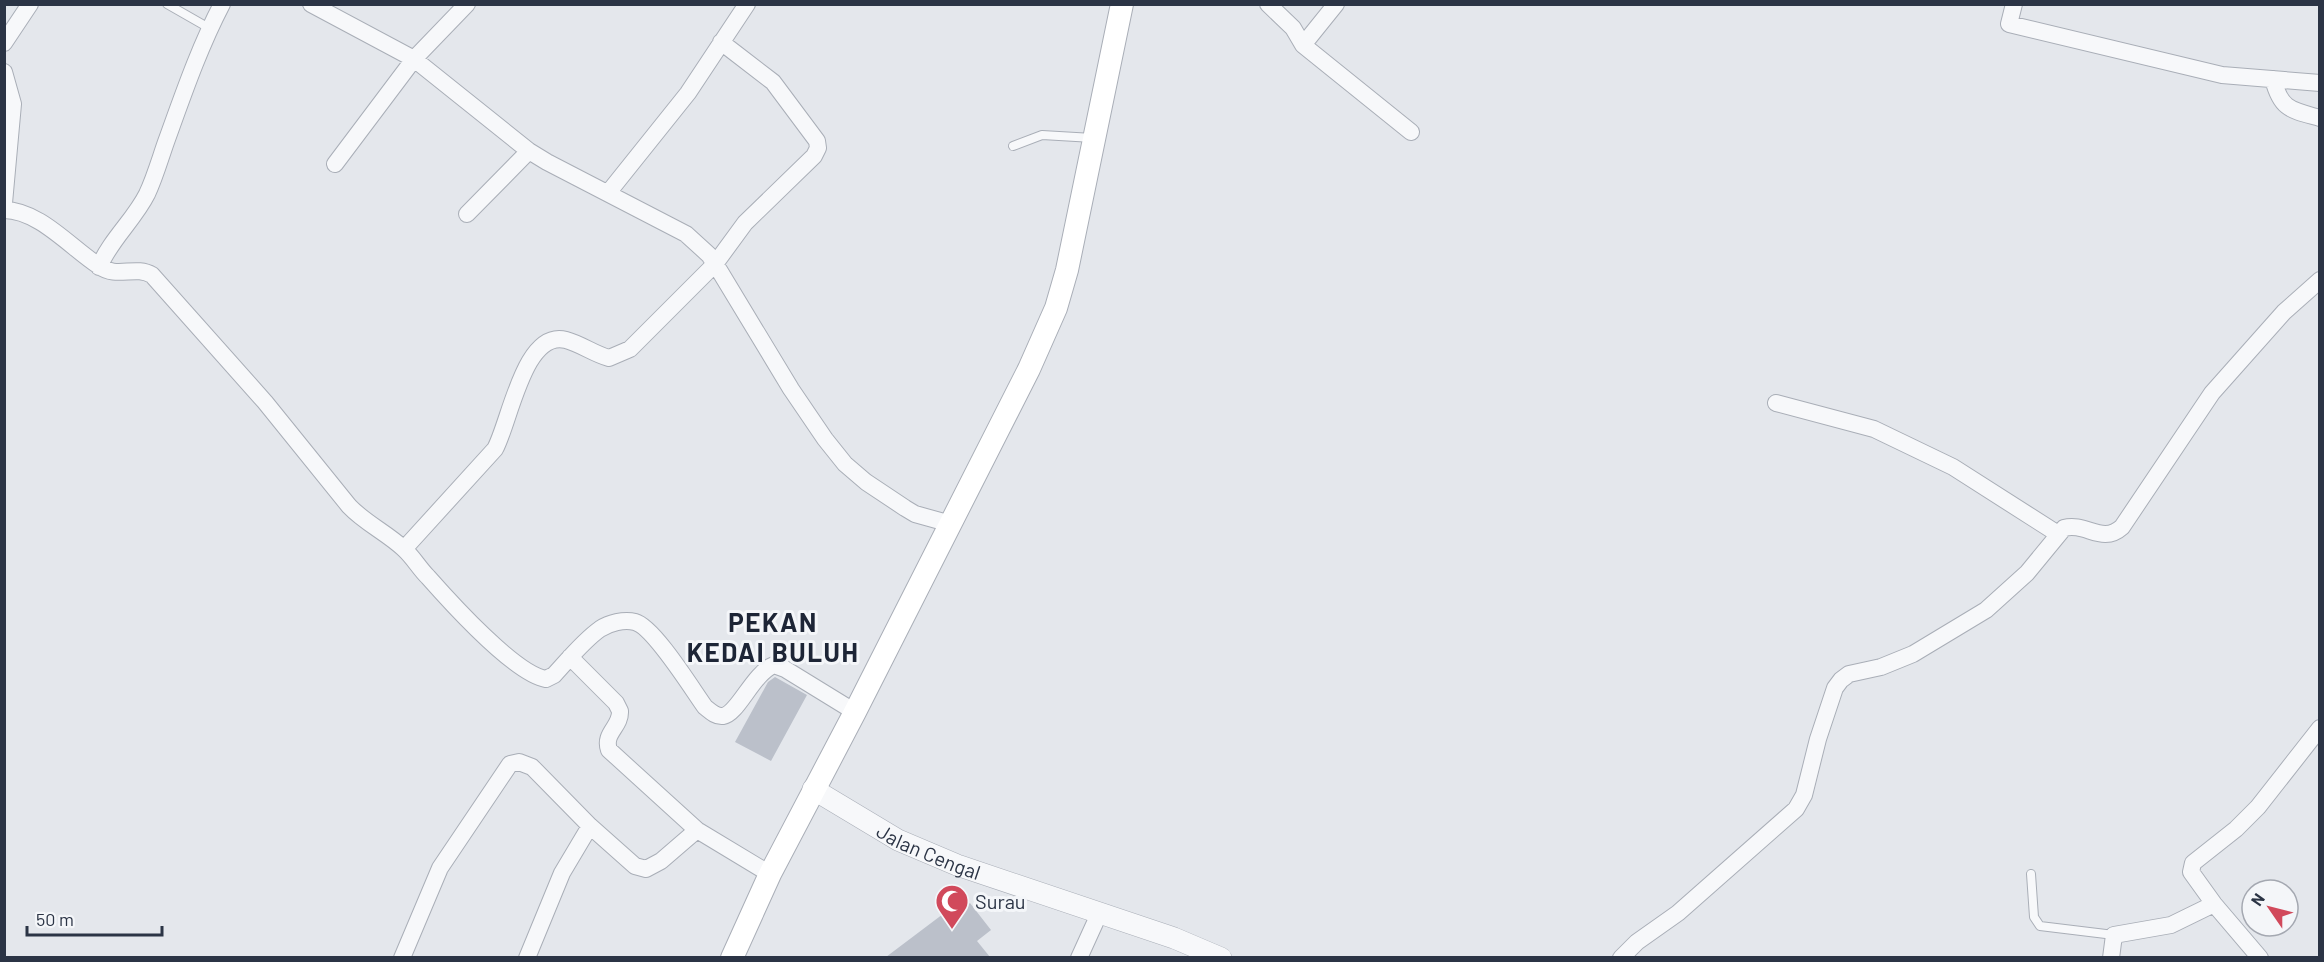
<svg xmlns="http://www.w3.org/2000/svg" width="2324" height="962" viewBox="0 0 2324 962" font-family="Barlow,sans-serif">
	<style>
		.building { fill: #bbc0ca }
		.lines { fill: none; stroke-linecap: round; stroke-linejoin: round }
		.service-casing { stroke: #a9aeb7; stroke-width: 10 }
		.minor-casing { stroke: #a9aeb7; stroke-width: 18 }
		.tertiary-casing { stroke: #a9aeb7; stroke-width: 22 }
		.secondary-casing { stroke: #a9aeb7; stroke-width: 24 }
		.service { stroke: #f7f8fa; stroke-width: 8 }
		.minor { stroke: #f7f8fa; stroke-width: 16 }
		.tertiary { stroke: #f7f8fa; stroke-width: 21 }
		.secondary { stroke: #fff; stroke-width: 22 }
		.labels { text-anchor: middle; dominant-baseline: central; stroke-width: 6; stroke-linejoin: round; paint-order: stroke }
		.street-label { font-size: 20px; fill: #2b3445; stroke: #f4f6f9 }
		.poi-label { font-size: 20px; fill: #2b3445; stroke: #f4f6f9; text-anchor: start }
		.district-label { font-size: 26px; font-weight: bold; letter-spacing: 1.5px; fill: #1d2536; stroke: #f4f6f9 }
	</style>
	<rect width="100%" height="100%" fill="#e4e7ec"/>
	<path class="building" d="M775,677L807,695L771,761L735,742L768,682Z
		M970,903L991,930L977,941L990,957H886L951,908L955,914Z"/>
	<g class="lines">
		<defs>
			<path id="service" d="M167,4L209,28
				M1013,146L1042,135L1093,138
				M2031,874L2034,917L2040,926L2114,935"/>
			<path id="minor" d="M311,4L414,59L529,151L547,162L686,234L709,255L719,270L791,389L825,439L845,464L866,482L905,508L915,514L951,524
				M1268,4L1293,28L1303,45L1411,132
				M2014,4L2009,24L2222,75L2320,83
				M4,43L30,4
				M1303,45L1336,4
				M4,72L13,104L4,203
				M2273,79C2281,110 2291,110 2320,118
				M335,164L414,59L467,4
				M608,193L688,93L747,4
				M4,210C39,210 71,248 99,266C117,279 135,265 152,275L265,402L349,506C365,523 387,533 404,549C413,557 419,568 428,577C451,603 515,674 546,679L554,675C568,660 583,641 600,629C609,623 624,619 635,622C654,627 692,689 705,707C710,711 716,717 723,716C738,714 753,673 774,665L785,669L855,712
				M467,214L529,151
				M99,267C111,239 134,220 147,194C155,177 160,159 166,142C183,95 199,48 222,4
				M1776,403L1874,429L1953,467L2058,534
				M404,549L495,449C510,422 524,329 566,340C581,344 594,354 609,358L630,349L715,264L745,223L814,156L818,148L817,141L773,82L721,42
				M570,657L616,703L620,711C621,727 603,733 609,750L697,830L770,874
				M402,958L440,868L510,764L519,762L532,767L590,826L635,866L646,869L661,861L697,830
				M527,958L562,873L590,826
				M1079,958L1099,914
				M1621,958L1637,942L1678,913L1796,809L1804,795L1818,739L1835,688L1841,680L1849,674L1881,667L1913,654L1986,610L2027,573L2064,528C2086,522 2102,545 2122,527L2212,393L2284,312L2320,280
				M2111,958L2114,935L2171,925L2214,904
				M2260,958L2214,904L2191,872L2193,863L2236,829L2258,807L2320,728"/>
			<g id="tertiary">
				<path id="s1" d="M813,789L898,840L957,865L1174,938L1221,958"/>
			</g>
			<path id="secondary" d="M732,958L770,874L855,712L1029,369L1056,308L1067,270L1122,4"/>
		</defs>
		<use href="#service" class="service-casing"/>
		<use href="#minor" class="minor-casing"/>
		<use href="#tertiary" class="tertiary-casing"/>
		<use href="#secondary" class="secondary-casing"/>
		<use href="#service" class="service"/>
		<use href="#minor" class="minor"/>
		<use href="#tertiary" class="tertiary"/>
		<use href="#secondary" class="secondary"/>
	</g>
	<defs>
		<symbol id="mosque-pin" viewBox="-11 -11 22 30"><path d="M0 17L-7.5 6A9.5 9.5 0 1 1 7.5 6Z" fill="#d1495b" stroke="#f4f6f9"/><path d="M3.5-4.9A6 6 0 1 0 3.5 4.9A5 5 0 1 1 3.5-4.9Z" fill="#fff"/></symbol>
	</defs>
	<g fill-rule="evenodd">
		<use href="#mosque-pin" x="933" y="882" width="38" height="52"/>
	</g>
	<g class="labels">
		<g class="street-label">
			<text stroke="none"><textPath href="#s1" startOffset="132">Jalan Cengal</textPath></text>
		</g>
		<g class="poi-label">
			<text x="975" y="901">Surau</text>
		</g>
		<g class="district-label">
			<text x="773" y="621">PEKAN<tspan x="773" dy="30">KEDAI BULUH</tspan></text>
		</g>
	</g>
	<rect width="2324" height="962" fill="none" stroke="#2b3445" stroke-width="12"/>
	<g transform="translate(2270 908) rotate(305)"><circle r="28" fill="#f4f6f9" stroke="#a4a8b1" stroke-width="1.5"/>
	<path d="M0-4.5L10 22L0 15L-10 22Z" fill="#d1495b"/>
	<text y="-9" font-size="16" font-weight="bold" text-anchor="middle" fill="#2b3445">N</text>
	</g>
	<path d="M27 926v9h135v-9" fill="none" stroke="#2b3445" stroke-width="3"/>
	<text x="36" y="926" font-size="18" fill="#2b3445" stroke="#f4f6f9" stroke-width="4.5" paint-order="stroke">50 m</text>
</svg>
